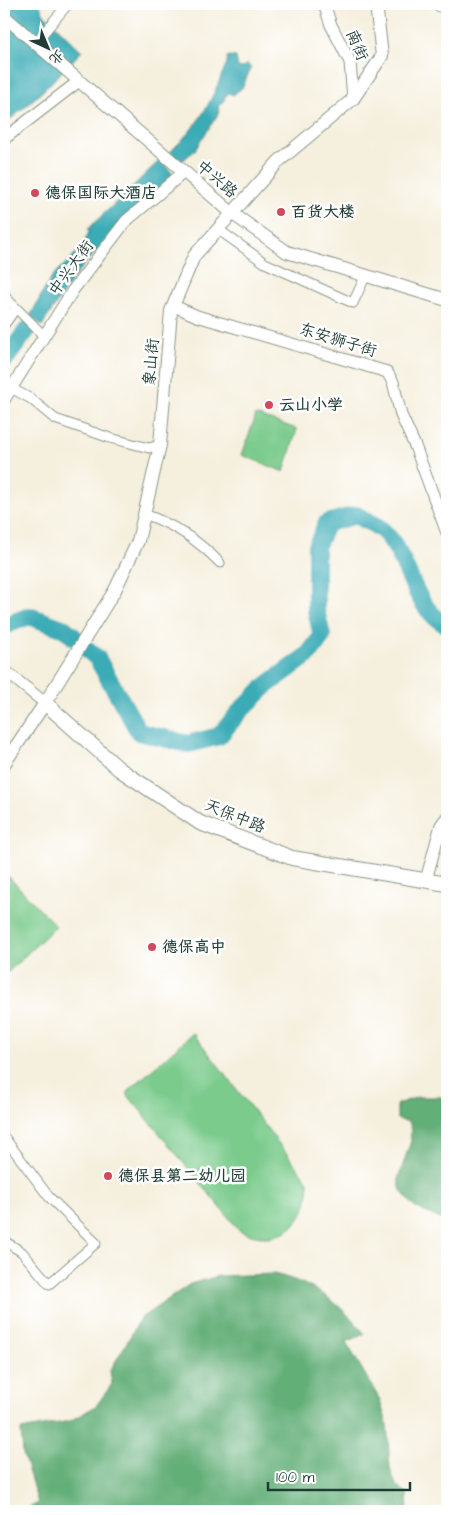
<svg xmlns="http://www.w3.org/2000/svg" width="451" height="1515" viewBox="0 0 451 1515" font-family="'Architects Daughter','LXGW WenKai TC',sans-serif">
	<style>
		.green { fill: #7acb8c; stroke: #4c8460 }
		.forest { fill: #63af78; stroke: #417656 }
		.water { fill: #3aabb6; stroke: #2c7475 }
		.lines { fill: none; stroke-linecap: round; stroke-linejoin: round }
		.river { stroke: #3aabb6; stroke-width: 18 }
		.minor-casing { stroke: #8a9688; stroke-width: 11 }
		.tertiary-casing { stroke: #8a9688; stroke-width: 13 }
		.secondary-casing { stroke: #8a9688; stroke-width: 14 }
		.primary-casing { stroke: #8a9688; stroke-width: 16 }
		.minor { stroke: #fff; stroke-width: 9 }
		.tertiary { stroke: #fff; stroke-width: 11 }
		.secondary { stroke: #fff; stroke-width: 12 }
		.primary { stroke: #fff; stroke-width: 14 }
		.poi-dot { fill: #d1495b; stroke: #fff; stroke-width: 2 }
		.labels { text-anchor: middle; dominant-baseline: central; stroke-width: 5; stroke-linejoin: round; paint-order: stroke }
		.street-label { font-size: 16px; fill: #1f3d34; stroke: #fff }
		.poi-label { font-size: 16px; font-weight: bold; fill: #1f3d34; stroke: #fff; text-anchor: start }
	</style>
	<rect width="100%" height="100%" fill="#fff"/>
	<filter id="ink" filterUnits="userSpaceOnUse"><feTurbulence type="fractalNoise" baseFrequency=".02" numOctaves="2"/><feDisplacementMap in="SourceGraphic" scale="10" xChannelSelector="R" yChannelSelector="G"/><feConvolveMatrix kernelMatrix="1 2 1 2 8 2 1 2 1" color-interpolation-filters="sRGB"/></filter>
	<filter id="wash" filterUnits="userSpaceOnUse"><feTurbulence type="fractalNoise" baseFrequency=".0096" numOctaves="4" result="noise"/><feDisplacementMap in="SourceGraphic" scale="20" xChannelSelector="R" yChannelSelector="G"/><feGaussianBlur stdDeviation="1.12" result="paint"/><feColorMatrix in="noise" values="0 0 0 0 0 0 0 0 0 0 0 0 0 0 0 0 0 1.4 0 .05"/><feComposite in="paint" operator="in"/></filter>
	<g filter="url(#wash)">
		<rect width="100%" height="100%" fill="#f5efdd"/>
		<path class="green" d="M256,415L297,429L284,472L242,455Z
			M4,872L56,926L4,976Z
			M193,1033L308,1181C312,1222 278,1251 239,1230L126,1093Z"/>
		<path class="forest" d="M418,1097H447V1222L414,1207L401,1191L398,1179L411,1141L410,1122L397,1119V1104Z
			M274,1274C315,1284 339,1302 365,1334L346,1342L380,1400L387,1424L390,1469L396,1485L407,1493L408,1511H23L38,1503L23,1454L21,1430L70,1421L96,1406L112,1384L110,1371L141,1318L190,1284L219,1276Z"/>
		<path class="water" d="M4,4H41L40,6L44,14L82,51L42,92L4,125Z
			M230,56L236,57L238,67L242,68L247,64L251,68L242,88L233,95L229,93L224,98L225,100L218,107L220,111L195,150L181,162L170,152C198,125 209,107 223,72C225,66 228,64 227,57Z
			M160,160L174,175L87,261L71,281L42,326L30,316C36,306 50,277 57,271C70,261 82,248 89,232L88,229Z"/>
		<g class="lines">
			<path class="river" d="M4,361L27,330
				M4,626L29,616L65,629L75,638
				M88,650L97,658L139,732L188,744L219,736L241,710L268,684L308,655L322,636L316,610V547L327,523L356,515C364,520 376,524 383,531C409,555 411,608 447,625"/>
		</g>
	</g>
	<g filter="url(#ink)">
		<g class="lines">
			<defs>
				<path id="minor" d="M433,4L447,10
					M35,43L68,4
					M219,230L265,263L353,303L365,277
					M4,296L44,336
					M4,325L16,308
					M11,388L31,399L55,419L110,438L149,448L160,445
					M144,514C173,524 199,541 220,563
					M4,1137L49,1197L96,1243L49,1284L22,1252L4,1241"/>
				<path id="tertiary" d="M324,4L331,25L350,62L353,99
					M4,139L79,81
					M174,306L197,316L387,372L393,382L401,415L415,446L447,533
					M4,400L73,290L126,221L184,172
					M4,670L45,703
					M426,880L441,825L447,817"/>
				<path id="secondary" d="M4,16L233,214L287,252L447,300
					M4,764L45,703L115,590L138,541L160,445L171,311L194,256L279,161L353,99L382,56L376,4"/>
				<path id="primary" d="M45,703L119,769L200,823L292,858L447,884"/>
			</defs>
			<use href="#minor" class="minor-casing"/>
			<use href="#tertiary" class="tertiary-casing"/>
			<use href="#secondary" class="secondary-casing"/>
			<use href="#primary" class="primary-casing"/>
			<use href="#minor" class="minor"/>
			<use href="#tertiary" class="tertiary"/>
			<use href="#secondary" class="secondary"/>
			<use href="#primary" class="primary"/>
		</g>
	</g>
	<g class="poi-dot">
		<circle cx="35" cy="193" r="5"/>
		<circle cx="281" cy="212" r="5"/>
		<circle cx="269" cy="405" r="5"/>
		<circle cx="152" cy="947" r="5"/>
		<circle cx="108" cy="1176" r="5"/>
	</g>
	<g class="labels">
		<g class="street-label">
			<text transform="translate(357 45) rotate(67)">南街</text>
			<text transform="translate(217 179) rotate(41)">中兴路</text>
			<text transform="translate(71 268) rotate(-54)">中兴大街</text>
			<text transform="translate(338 340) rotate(17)">东安狮子街</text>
			<text transform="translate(151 362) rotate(-85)">象山街</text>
			<text transform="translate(235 816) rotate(22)">天保中路</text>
		</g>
		<g class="poi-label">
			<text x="45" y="193">德保国际大酒店</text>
			<text x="291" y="212">百货大楼</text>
			<text x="279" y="405">云山小学</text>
			<text x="162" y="947">德保高中</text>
			<text x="118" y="1176">德保县第二幼儿园</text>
		</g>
	</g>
	<rect width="451" height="1515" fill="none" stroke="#fff" stroke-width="20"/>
	<g transform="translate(48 48) rotate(136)" stroke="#ffffff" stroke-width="4" paint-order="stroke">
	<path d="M0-4L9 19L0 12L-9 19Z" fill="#1f3d34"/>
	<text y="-8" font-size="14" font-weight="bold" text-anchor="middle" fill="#1f3d34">北</text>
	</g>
	<path d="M268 1482v8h142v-8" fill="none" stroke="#1f3d34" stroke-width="2.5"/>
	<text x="276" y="1482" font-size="15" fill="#1f3d34" stroke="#ffffff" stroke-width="4" paint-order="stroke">100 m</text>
</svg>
